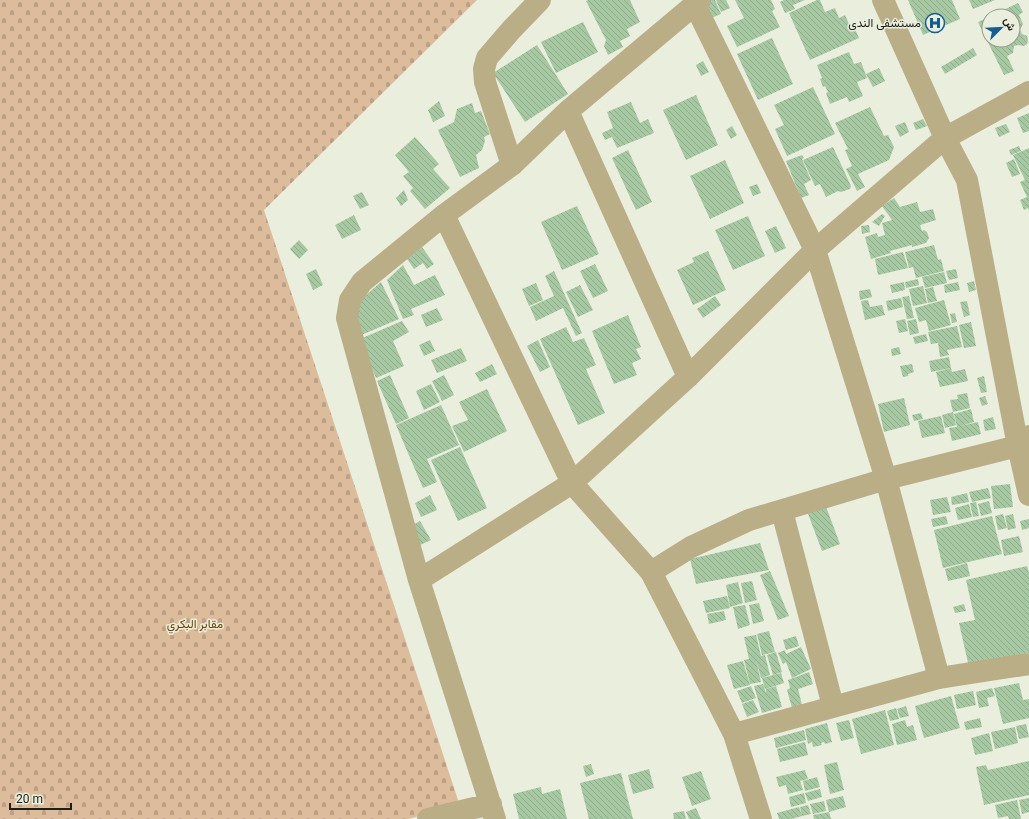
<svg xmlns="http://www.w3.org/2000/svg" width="1029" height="819" viewBox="0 0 1029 819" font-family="Roboto,Vazirmatn,sans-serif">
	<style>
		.cemetery { fill: url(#cemetery-stones) }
		.building { fill: url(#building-back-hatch) }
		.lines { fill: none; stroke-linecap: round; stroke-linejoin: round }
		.minor { stroke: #baae86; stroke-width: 22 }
		.labels { text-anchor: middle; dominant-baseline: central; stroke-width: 3; stroke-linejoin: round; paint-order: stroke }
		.poi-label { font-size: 12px; fill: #1e1f19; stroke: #eaeedc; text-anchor: end }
		.park-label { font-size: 12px; fill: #6e4100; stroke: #eaeedc }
	</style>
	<defs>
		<pattern id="cemetery-stones" width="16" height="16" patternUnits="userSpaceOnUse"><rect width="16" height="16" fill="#ddbc9c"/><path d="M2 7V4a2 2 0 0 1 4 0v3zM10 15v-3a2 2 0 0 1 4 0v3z" fill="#bda186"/></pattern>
		<pattern id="building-back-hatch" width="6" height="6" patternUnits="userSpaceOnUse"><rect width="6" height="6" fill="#a6c9a3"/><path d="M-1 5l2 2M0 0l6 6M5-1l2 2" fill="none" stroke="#8eac8c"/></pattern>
	</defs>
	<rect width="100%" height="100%" fill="#eaeedc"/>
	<path class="cemetery" d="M0,0H477L264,210L460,806L408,819H0Z"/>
	<path class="building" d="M588,0H630L640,22L627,29L630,36L620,41L623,47L608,55L604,46L606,40L586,1Z
		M710,0H715L721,14L711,18L704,4Z
		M716,0H726L730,8L721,12Z
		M735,0H771L775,9L772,11L780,27L737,47L727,26L744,18Z
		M784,0H805L793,5L795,9L785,13L780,2Z
		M817,0H820L825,12L835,8L839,18L845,15L851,28L854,27L859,38L810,60L789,13Z
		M908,0H952L960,19L923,35Z
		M969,0H995L973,9Z
		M1018,3L1023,12L1019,15L1023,24L1020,30L1022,34L1027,36L1028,40L1027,44L1024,46L1018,45L1014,46L1013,53L1007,56L1014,71L1004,75L978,22L989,17V40H1013V16H991Z
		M583,22L598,52L556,73L541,42Z
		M772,38L793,84L758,100L737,54Z
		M537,45L568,94L525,122L493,73Z
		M973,48L977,55L945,74L941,67Z
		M849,52L854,64L861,62L867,78L857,82L863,96L849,102L847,97L830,104L826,93L828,92L825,86L823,87L820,79L822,78L817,65Z
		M703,61L709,72L701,76L696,65Z
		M879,68L885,81L873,87L866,74Z
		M813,87L835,134L787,156L775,129L784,125L774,105Z
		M696,95L718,145L686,160L663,110Z
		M439,101L445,116L433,122L428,110Z
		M631,102L640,123L648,119L654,133L617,148L612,137L605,140L602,133L613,128L607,112Z
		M472,103L475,113L481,111L490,134L484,137L485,141L482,150L476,155L479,168L460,177L438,130L454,122L457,109Z
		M870,107L884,136L888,135L894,147L889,160L858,174L865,187L857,191L846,169L852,166L845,150L848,149L835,123Z
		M1029,113V131L1023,133L1017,118Z
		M923,119L927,126L916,130L913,123Z
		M905,122L909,132L900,137L895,126Z
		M1006,124L1010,132L999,137L995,128Z
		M732,126L737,135L731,139L726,130Z
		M415,137L439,164L433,169L450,188L425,209L410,191L413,188L403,176L409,172L395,155Z
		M1019,146L1021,151L1011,155L1009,150Z
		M833,147L851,186L850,189L841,192L838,191L826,197L820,184L815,186L803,160Z
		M1029,148V211L1028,208L1024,210L1020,200L1027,197L1020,182L1025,180L1013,155Z
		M628,150L652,202L636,210L612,158Z
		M802,155L804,158L802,159L811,180L804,184L809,195L801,198L786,161Z
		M1014,159L1020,174L1012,177L1006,163Z
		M725,160L744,203L710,219L690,176Z
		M757,184L761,193L753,196L749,187Z
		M404,190L408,200L401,206L396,198Z
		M362,192L369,205L360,209L353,196Z
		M894,198L900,207L917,202L920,212L933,209L936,220L920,225L922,231L924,230L927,232L929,238L926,243L912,247V245L890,251L891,253L871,259L865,237L877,233L878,237L885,235L882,223L892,220L882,206Z
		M577,206L599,254L562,270L541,222Z
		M882,214L885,216L879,226L872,222Z
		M354,215L361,230L342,239L335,225Z
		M748,216L765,256L733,270L715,230Z
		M869,225L870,232L862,234L861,226Z
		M776,226L786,248L775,253L765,231Z
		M299,240L308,250L299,259L290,249Z
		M934,245L938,260L941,259L944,271L916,278L913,267L909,268L905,252Z
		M422,247L434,264L427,269L423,263L414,269L407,259Z
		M708,251L726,290L693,305L677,270L694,262L692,258Z
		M903,252L908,268L878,275L875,259Z
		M595,264L608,291L593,298L580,271Z
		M403,265L414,285L435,275L445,295L411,309L414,315L403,319L387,280Z
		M316,269L323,285L313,290L306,274Z
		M956,269L958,278L949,280L946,271Z
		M554,271L582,333L576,336L563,308L536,321L530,307L554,296L545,276Z
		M944,272L947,283L925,288L922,277Z
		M918,279L919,285L906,288L905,282Z
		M974,281L976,290L969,292L967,283Z
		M381,282L399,319L359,336L350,309Z
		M904,282L905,290L892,293L890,285Z
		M958,282L960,290L945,293L944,285Z
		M536,283L543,300L529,306L522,289Z
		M580,285L593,310L578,317L566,292Z
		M923,286L927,303L913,306L909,289Z
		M933,287L937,301L928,303L925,289Z
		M870,289L872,297L860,300L859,291Z
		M715,296L721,305L703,318L697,309Z
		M909,296L914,318L907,319L902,297Z
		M901,298L903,307L888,311L886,301Z
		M868,300L870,307L882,305L885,315L865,320L861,301Z
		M944,300L951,325L929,331L926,320L919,322L915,308Z
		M967,301L970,315L964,317L960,302Z
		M437,308L443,320L426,327L421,315Z
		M955,313L957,322L952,323L950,314Z
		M628,315L641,347L636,349L641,359L632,363L637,375L614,384L592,331Z
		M905,319L908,331L899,333L896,321Z
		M916,319L919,333L910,335L907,321Z
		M402,321L409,332L393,341L404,366L376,378L360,339Z
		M971,322L976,346L964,348L959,325Z
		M957,326L962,347L947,350L949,355L940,357L938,343L931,344L928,332Z
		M566,327L573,342L584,338L596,365L586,369L605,413L578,425L540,339Z
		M926,334L928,341L915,344L913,337Z
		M430,340L435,351L424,356L419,345Z
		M538,340L550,367L540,372L527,346Z
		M899,347L901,354L892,356L891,349Z
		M461,348L467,361L437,373L431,360Z
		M949,357L951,368L931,372L929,361Z
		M492,364L497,374L480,382L475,373Z
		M912,364L914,372L908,374V376L903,377L900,366Z
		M951,368L952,372L965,369L968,381L940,387L936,372Z
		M390,375L409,418L396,424L377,381Z
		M444,375L454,395L442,401L432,381Z
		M984,376L987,392L981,393L977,378Z
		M431,384L440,402L424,410L416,391Z
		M487,389L507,431L464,452L452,426L468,420L459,402Z
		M967,393L970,408L953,412L950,400L958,399L957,395Z
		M985,396L988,404L982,406L979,398Z
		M904,398L910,425L884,432L878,404Z
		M441,405L459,445L427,459L437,482L423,488L396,425Z
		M971,409L974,422L961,426L978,422L981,434L952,441L949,428L957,427L954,414Z
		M953,412L956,425L945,428L942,415Z
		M921,413L923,419L914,421L912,415Z
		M941,416L945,433L922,438L918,421Z
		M993,417L996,429L985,431L983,420Z
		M460,447L487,508L458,521L431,460Z
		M1010,484L1013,507L994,509L991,486Z
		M988,488L991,498L972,502L969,492Z
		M967,493L969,502L952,505L951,497Z
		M430,495L437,510L421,517L415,503Z
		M947,497L951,512L933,515L930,500Z
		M989,501L992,513L981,516L978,504Z
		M976,502L979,516L973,517L970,503Z
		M825,504L840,544L822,551L807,511Z
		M969,504L972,517L958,520L955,508Z
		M1003,514L1007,528L998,530L995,516Z
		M1013,514L1016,528L1008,530L1005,516Z
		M946,516L948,524L933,527L931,519Z
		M992,516L1002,554L943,568L934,530Z
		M1029,519V528L1022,530L1020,521Z
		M420,521L431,540L420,545L409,527Z
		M1019,536L1023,552L1004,556L1001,540Z
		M760,543L769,570L696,584L690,559Z
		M967,563L970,576L948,581L945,569Z
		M1027,566L1029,573V653L969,667L959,623L975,620L966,580Z
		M770,571L789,616L778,620L760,575Z
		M752,581L757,600L745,603L741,583Z
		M738,582L743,603L730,607L726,585Z
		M727,596L730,608L706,613L703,601Z
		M759,603L764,621L753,624L749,605Z
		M964,604L966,611L955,613L953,607Z
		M745,605L750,625L738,629L733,607Z
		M724,611L726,620L709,624L707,614Z
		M769,631L775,652L762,655L757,634Z
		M756,635L761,656L749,659L744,637Z
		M796,636L799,646L786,650L783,640Z
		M801,647L811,669L792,678L786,662L783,664L778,653L785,650L786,654Z
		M776,652L782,672L773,675L767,655Z
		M765,655L770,675L761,678L756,660L761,682L750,684L744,660Z
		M743,661L750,685L734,689L727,665Z
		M809,672L813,684L798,689L802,705L792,708L787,690L790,688L788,680Z
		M781,673L784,683L765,689L762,678Z
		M1019,683L1023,700L1029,699V718L1003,724L994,688Z
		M763,684L766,693V689L776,686L782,707L762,713L754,686Z
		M751,686L756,698L742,703L737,691Z
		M992,688L995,696L987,698L989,706L979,708L976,692Z
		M973,691L976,705L957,709L954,695Z
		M951,696L960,728L924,738L915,706Z
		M753,700L759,712L747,717L742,704Z
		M906,706L909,716L900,718L897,709Z
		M896,708L899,719L890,721L887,711Z
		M885,710L894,745L861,754L852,719Z
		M980,718L982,727L966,730L964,722Z
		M849,720L854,738L841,741L836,723Z
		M905,720L907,727L913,725L917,740L897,745L892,724Z
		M827,723L832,742L825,744L824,742L821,743L822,745L813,747L812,742L808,744L805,729Z
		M1026,724L1029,737L1019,739L1016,726Z
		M1015,727L1018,743L995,749L991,732Z
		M804,730L806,740L776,748L774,738Z
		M989,733L993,751L975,755L971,738Z
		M805,742L808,755L780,762L777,749Z
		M1029,761V795L984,805L976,767L986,765L988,770Z
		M837,762L844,790L830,794L824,765Z
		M591,764L594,774L586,777L583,766Z
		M649,769L654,788L633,794L628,775Z
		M805,770L808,779L800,781L803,790L788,794L786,785L779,787L776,777Z
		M701,771L711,799L692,806L682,777Z
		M621,773L633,819H589L580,783Z
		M817,777L820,787L805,791L803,781Z
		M541,787L542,794L560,789L567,819H519L513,794Z
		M820,789L822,797L808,801L805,793Z
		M804,793L806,803L791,807L789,797Z
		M843,796L846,807L829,812L826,800Z
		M1029,798V812L1022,814L1019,800Z
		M1017,800L1021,819H1009L1008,816L998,818L995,805Z
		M824,801L826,811L813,814L810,804Z
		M808,805L811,814L802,816L800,807Z
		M799,807L802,816L792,819H779L777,813Z
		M696,808L701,819H689L686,812Z
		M684,811L686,819H674L673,813Z
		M829,812L831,819H814L813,815Z"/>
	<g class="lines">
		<path class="minor" d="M883,0L945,138L967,180L1018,446L1029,495
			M695,5L815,250L886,479L939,678
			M568,111L688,377
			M512,165L485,82L484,69L487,58L512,29L540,0
			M444,215L572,483L651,572L734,734L761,819
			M782,511L833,706
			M651,572L691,547L749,520L886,479L1018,446L1029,436
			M419,580L347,318L350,300L362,282L444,215L512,165L568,111L700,0
			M734,734L939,678L1029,664
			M428,819L491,804
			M495,819L419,580L572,483L688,377L815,250L945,138L1029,92"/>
	</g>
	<defs>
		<symbol id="hospital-ring" viewBox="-11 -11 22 22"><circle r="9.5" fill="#eaeedc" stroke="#145e92" stroke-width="1.5"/><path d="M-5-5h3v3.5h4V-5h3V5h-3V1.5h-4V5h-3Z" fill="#145e92"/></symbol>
	</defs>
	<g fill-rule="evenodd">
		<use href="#hospital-ring" x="924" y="12" width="22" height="22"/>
	</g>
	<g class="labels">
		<g class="poi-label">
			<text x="921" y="23">مستشفى الندى</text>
		</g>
		<g class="park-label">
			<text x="195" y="624">مقابر البكري</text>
		</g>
	</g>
	<g transform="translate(1001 28) rotate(66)"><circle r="19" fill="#eaeedc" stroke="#989b8e"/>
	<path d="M0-3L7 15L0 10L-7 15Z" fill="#145e92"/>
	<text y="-6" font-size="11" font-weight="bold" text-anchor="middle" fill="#1e1f19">ش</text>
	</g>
	<path d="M10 803v6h61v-6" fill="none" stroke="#1e1f19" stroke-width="2"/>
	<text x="16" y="803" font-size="12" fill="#1e1f19" stroke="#eaeedc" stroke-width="3" paint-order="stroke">20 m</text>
</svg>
